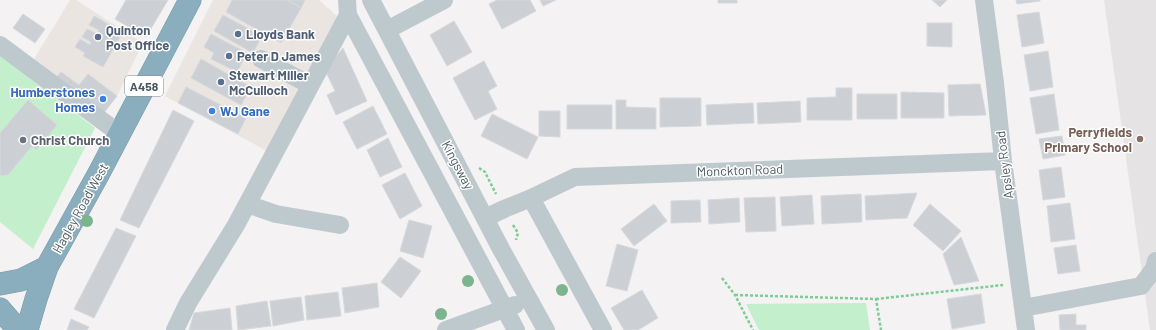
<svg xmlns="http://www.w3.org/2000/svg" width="1156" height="330" viewBox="0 0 1156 330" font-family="Barlow,sans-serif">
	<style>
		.commercial { fill: #eae5e0 }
		.education { fill: #e5e3e4 }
		.green { fill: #c3efcc }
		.building { fill: #ccd0d4; stroke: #d6d9dd }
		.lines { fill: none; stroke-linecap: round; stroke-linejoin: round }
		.highway-casing { stroke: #7699aa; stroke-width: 23 }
		.path { stroke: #7bcd96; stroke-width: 2.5; stroke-dasharray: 3 2; stroke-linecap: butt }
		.minor { stroke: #bec9ce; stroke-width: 18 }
		.highway { stroke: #8baebe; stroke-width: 22 }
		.tree { fill: #7cb48d }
		.service-dot { fill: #5c6f8a; stroke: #fff; stroke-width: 1.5 }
		.shop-dot { fill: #3f7fe0; stroke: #fff; stroke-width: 1.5 }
		.education-dot { fill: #8d6e63; stroke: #fff; stroke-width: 1.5 }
		.worship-dot { fill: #6b7280; stroke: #fff; stroke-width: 1.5 }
		.labels { text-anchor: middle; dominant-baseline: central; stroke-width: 3; stroke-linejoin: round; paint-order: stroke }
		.shield { fill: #fff; stroke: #808b8f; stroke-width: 1 }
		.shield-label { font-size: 12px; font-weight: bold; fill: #4a595f }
		.service-label { font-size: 13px; font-weight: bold; fill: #4e5e75; stroke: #fff; text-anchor: start }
		.shop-label { font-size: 13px; font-weight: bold; fill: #366cbe; stroke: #fff; text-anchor: end }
		.education-label { font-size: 13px; font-weight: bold; fill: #785e54; stroke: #fff; text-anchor: end }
		.worship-label { font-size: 13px; font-weight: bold; fill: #5b616d; stroke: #fff; text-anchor: start }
		.street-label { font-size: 13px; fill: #4a595f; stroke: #fff }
	</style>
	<rect width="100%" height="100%" fill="#f4f2f2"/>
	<path class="commercial" d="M70,0H76L143,43L117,96L103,114L34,59Z
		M213,0H319L338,17L267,151L165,96Z"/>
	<path class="education" d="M1104,0H1156V330H1150Z"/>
	<path class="green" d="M0,55L95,128L33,249L0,222Z
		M866,303L870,330H759L746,304Z"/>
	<path class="building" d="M126,0H168L146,37L115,19Z
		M232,0H287L301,8L281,43L226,12Z
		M287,0H305L301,8Z
		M497,0H530L536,11L502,29L489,4Z
		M540,0H556L543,6Z
		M718,0H737V3H718Z
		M932,0H947L940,7Z
		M1016,0H1040V1L1017,4Z
		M1039,12L1044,43L1022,47L1017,15Z
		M23,14L45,29L35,43L13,28Z
		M223,15L262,36L253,53L214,31Z
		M94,16L123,32L103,67L83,56L85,53L75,47L80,39L90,45L91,42L82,37L87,29L97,34L99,30L89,25Z
		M454,21L472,52L447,66L430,35Z
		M927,23H952V47L927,46Z
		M211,34L247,53L237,72L211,59L214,53L204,47Z
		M343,48L367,101L336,115L327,95L335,91L325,70Z
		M1048,51L1053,87L1030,91L1024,55Z
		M201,59L251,87L241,105L191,78Z
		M484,61L497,86L488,91L497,109L475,120L453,78Z
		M61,72L79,85L88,74L117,96L103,114L56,78Z
		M980,84L986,115L949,116L948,85Z
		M186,87L246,118L238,134L178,103Z
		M836,88H852V120H807V98L836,97Z
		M901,92L944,93V118H901Z
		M857,94H897V119H857Z
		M1054,94L1059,130L1036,134L1030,98Z
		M660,98H701V126L660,127Z
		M28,100L57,125L36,150L32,146L8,175L0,176V133Z
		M616,100H626V107L656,108V129H616Z
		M800,101L801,122L758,124L757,103Z
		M753,103L754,123L707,125L706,105Z
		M567,105H612V129H567Z
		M373,106L387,134L357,149L343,122Z
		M173,110L194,121L139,228L120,220Z
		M539,111H560V137L539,136Z
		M492,114L538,137L527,159L481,136Z
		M1062,136L1065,155L1043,159L1039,139Z
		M388,138L402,167L380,177L367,150Z
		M1061,167L1065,197L1043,200L1039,170Z
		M405,173L422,206L400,219L382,185Z
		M917,193L907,218L866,220L865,196Z
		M861,194L862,222L822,224L821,196Z
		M812,195L814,224L782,226L780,197Z
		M775,197L776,231L746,232L744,198Z
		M739,198L740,222L709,224L708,200Z
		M700,200L701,222L671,223V201Z
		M1070,203L1075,239L1051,242L1047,206Z
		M654,204L667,221L634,246L621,229Z
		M930,204L961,231L943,251L913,225Z
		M409,220L432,226L423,258L400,251Z
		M116,228L136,236L94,318L74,309Z
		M961,237L979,281L954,285L943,254Z
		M617,244L638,250L627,291L606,286Z
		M1076,245L1080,271L1058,274L1054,248Z
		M400,257L421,271L401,298L381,282Z
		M377,283L379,307L345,313L342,288Z
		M642,290L658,318L638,330H624L611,308Z
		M338,292L341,316L307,320L305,296Z
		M981,294L985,323L952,329L947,299Z
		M301,297L304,320L273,326L270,301Z
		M267,301L271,326L238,330L236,306Z
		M230,308L232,330H189L194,313Z
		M1076,314V325H1086V330H1060L1059,315Z
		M71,319L89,327L87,330H67Z"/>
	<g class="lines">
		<defs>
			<path id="highway" d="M0,284L21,280L47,267
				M0,309L13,324L16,330
				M27,330L36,299L47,267L99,173L190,0"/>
		</defs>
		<use href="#highway" class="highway-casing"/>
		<path class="path" d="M479,168L485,172L496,194
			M513,225L518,233L516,240
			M722,278L735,295L753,330
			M735,295L876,299L881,330
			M876,299L1003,285"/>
		<path class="minor" d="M347,0L348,15L516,330
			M371,0L501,249L546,330
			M984,0L995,83L1003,161L1026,330
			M387,30L444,0
			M0,45L120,134
			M261,59L310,85
			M531,198L603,330
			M247,204L276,214L340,225
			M485,218L504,209L531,198L575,177L1003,161
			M1023,308L1141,286L1154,269L1156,261
			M175,330L188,303L236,225L348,15
			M446,330L515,305"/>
		<use href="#highway" class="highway"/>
	</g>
	<g class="tree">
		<circle cx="87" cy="221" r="6"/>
		<circle cx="468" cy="281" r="6"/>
		<circle cx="562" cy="290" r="6"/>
		<circle cx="441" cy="314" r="6"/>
	</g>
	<g class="service-dot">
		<circle cx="238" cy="34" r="4"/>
		<circle cx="98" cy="37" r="4"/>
		<circle cx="229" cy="56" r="4"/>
		<circle cx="221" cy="82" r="4"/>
	</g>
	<g class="shop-dot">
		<circle cx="103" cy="99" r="4"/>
		<circle cx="212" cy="111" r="4"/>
	</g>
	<circle class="education-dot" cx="1140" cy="139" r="4"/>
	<circle class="worship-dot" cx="23" cy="140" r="4"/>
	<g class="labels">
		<rect class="shield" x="125" y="76" width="38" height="20" rx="3"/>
		<g class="shield-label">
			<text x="144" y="86">A458</text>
		</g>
		<g class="service-label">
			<text x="106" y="30">Quinton<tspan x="106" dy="15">Post Office</tspan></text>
			<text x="246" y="34">Lloyds Bank</text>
			<text x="237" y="56">Peter D James</text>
			<text x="229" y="75">Stewart Miller<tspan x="229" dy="15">McCulloch</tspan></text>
		</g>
		<g class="shop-label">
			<text x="95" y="92">Humberstones<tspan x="95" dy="15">Homes</tspan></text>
			<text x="220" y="111" text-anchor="start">WJ Gane</text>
		</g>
		<g class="education-label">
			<text x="1132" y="132">Perryfields<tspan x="1132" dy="15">Primary School</tspan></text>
		</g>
		<g class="worship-label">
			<text x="31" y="140">Christ Church</text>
		</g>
		<g class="street-label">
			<text transform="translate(458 165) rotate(62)">Kingsway</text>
			<text transform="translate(1004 165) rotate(-97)">Apsley Road</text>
			<text transform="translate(740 170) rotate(-2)">Monckton Road</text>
			<text transform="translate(80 208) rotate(-61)">Hagley Road West</text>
		</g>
	</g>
</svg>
